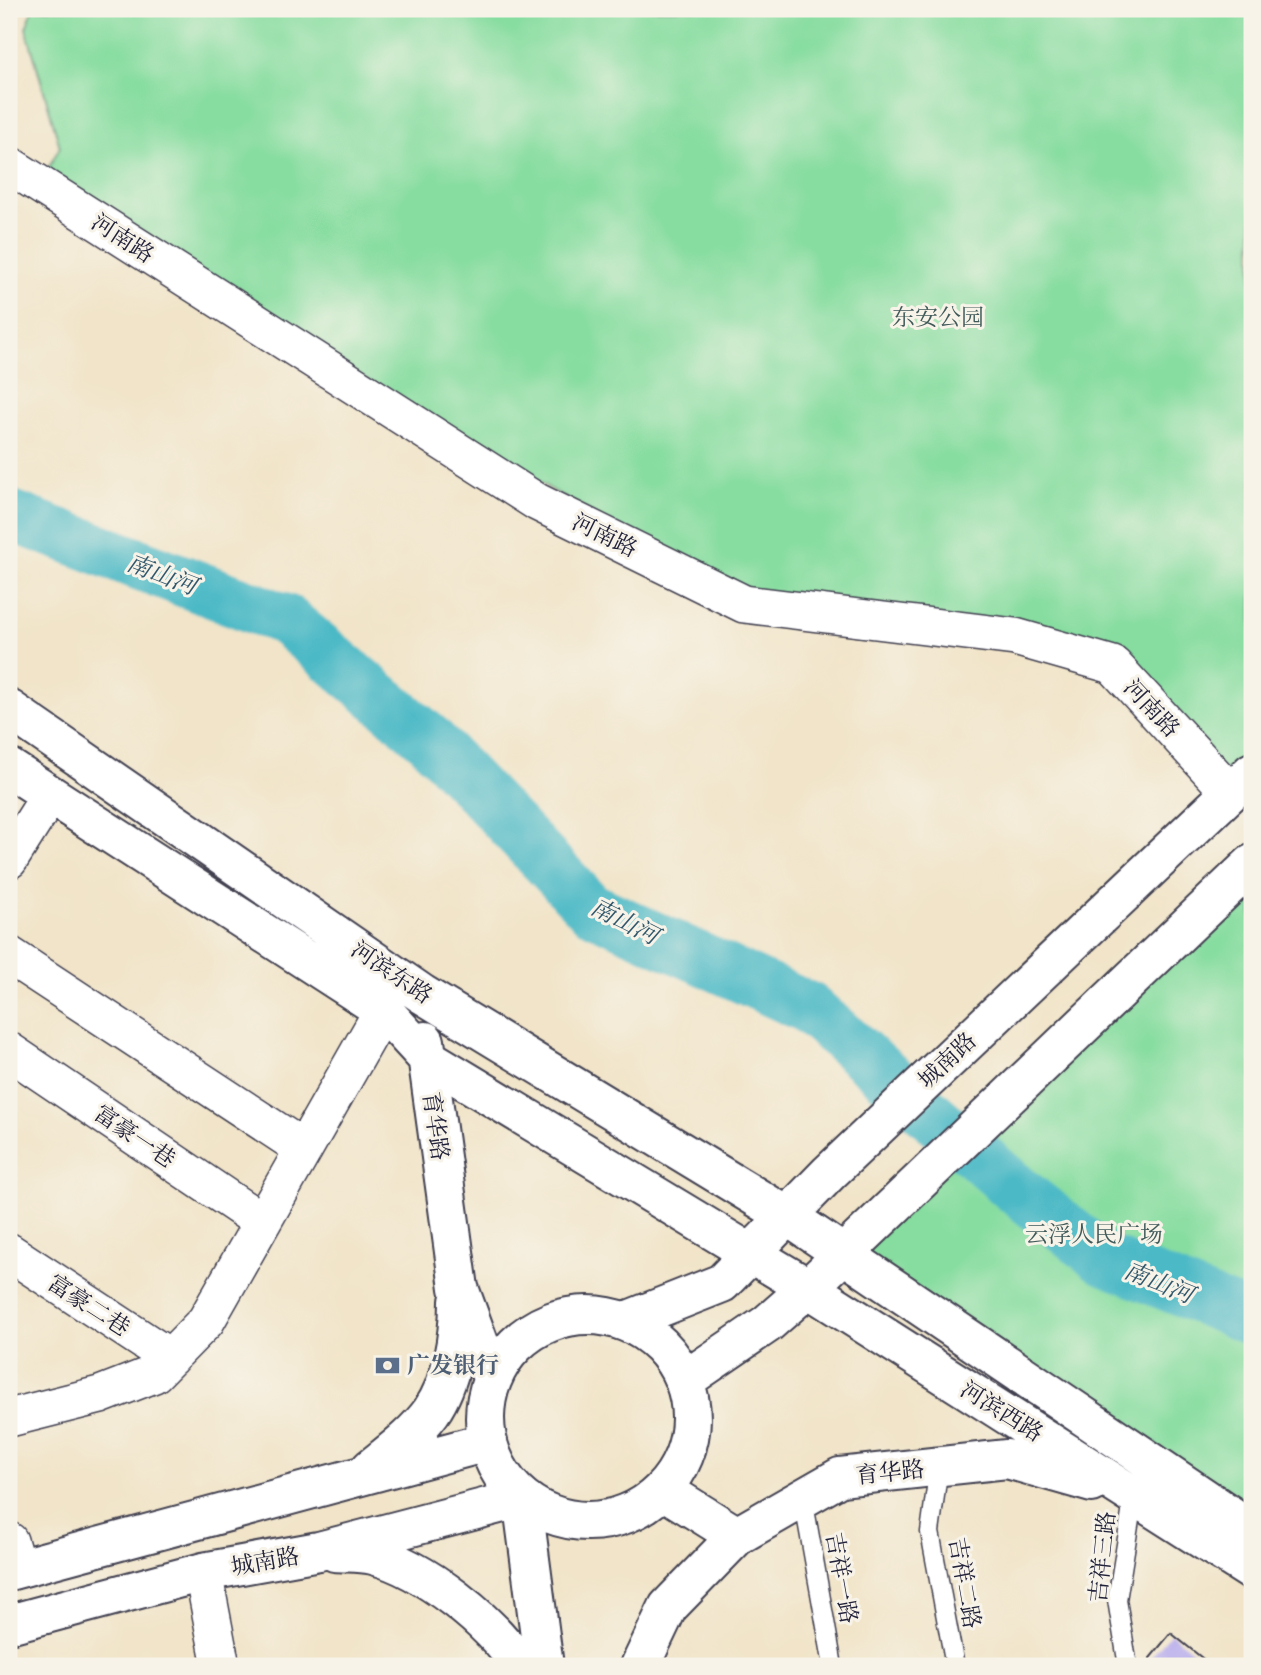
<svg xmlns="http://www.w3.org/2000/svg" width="1261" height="1675" viewBox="0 0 1261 1675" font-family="'Libre Caslon Text','Noto Serif SC',serif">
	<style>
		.green { fill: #87dda0; stroke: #54806e; stroke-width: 2 }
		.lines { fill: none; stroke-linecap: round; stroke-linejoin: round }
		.river { stroke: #4cb9c6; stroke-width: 52 }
		.building { fill: #aea2ee }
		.service-casing { stroke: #413f50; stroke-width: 21 }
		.minor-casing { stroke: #413f50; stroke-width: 40 }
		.secondary-casing { stroke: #413f50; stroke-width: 42 }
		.service { stroke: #fff; stroke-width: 18 }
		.minor { stroke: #fff; stroke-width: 37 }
		.secondary { stroke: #fff; stroke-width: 38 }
		.labels { text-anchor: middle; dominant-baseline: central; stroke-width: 6; stroke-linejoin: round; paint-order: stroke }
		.street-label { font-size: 23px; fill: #22223b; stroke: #f7f3e8 }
		.park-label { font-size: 23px; fill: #405a59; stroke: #f7f3e8 }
		.service-label { font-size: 23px; font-weight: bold; fill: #4e5e75; stroke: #f7f3e8; text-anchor: start }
		.water-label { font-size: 24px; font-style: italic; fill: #31576c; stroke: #f7f3e8 }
	</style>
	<rect width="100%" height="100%" fill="#f7f3e8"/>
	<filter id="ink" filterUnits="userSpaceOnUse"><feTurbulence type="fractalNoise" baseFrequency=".0143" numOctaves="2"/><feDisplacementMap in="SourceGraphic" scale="14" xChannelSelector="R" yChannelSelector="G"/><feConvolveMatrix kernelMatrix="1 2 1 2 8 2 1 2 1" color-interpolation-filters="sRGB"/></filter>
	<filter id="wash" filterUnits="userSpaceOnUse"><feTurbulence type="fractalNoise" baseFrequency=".00686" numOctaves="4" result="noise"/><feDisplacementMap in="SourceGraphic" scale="28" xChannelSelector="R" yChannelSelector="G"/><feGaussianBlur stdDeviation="1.57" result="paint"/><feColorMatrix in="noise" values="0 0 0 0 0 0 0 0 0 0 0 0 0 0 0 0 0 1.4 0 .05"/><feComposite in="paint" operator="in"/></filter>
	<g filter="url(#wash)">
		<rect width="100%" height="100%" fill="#f1e4c8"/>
		<path class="green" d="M33,9H1252V772L1230,792L1113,665L744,604L39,185L60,147L26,28Z
			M1252,867V1530L843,1255Z"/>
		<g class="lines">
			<path class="river" d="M9,515L286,620L429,739L590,908L809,1008L1017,1190L1104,1259L1252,1320"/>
		</g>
		<g id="blocks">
			<path class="building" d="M1171,1633L1212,1666H1151L1150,1658Z"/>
		</g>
	</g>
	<g filter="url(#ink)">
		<use href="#blocks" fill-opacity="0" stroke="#413f50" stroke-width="2"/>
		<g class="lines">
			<defs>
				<path id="service" d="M939,1466L930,1532L955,1666
					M803,1498L833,1666
					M1128,1666L1117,1600L1134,1495"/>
				<path id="minor" d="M9,165L537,502L744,604L1015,637L1113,665L1230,792
					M9,860L50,795
					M9,955L304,1149
					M9,1051L262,1222
					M9,1252L170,1358
					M9,1418L100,1395L154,1374L206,1321L383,1010
					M9,1541L17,1568
					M203,1572L221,1666"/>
				<path id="secondary" d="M9,709L422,994L787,1216L1252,1530
					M9,768L383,1010L426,1057L808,1288L1252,1571
					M425,1041L459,1288L492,1378
					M485 1418a103 103 0 1 1 206 0a103 103 0 1 1-206 0Z
					M626,1321L722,1283L829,1173L1252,772
					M685,1380L767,1324L808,1288L1252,864
					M371,1468C392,1451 415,1434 431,1412C452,1382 459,1336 459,1301
					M663,1490L737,1536
					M335,1552C347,1553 361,1552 373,1555C424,1568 492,1622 520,1666
					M9,1571L487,1442
					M9,1624L203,1572L319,1551L522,1498L544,1666
					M640,1666L668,1607L737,1536L840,1477L1007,1459L1092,1483"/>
			</defs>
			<use href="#service" class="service-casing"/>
			<use href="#minor" class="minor-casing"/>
			<use href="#secondary" class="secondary-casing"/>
			<use href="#service" class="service"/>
			<use href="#minor" class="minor"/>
			<use href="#secondary" class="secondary"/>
		</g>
	</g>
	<defs>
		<symbol id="bank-bare" viewBox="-9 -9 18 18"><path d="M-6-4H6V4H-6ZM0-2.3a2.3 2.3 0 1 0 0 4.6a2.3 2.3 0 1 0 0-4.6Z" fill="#5c6f8a" stroke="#f7f3e8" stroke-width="2.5" paint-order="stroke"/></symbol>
	</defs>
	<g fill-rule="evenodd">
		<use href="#bank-bare" x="370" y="1348" width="35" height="35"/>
	</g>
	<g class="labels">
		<g class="street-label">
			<text transform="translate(123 238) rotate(33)">河南路</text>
			<text transform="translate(605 535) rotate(26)">河南路</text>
			<text transform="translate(1152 708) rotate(47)">河南路</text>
			<text transform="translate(392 972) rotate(34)">河滨东路</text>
			<text transform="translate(947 1060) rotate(-43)">城南路</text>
			<text transform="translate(436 1126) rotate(82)">育华路</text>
			<text transform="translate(135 1136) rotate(34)">富豪一巷</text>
			<text transform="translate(89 1305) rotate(33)">富豪二巷</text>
			<text transform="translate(1002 1411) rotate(32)">河滨西路</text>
			<text transform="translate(890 1472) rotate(-6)">育华路</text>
			<text transform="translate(1102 1557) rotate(-84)">吉祥三路</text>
			<text transform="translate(265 1561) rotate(-10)">城南路</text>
			<text transform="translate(842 1578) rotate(80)">吉祥一路</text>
			<text transform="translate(965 1583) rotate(80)">吉祥二路</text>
		</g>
		<g class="park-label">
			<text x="938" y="317">东安公园</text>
			<text x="1094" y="1234">云浮人民广场</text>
		</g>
		<g class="service-label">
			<text x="407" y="1365">广发银行</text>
		</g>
		<g class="water-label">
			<text transform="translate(162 574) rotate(21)">南山河</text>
			<text transform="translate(625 921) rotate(27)">南山河</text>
			<text transform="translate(1159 1282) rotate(22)">南山河</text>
		</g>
	</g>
	<rect width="1261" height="1675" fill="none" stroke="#f7f3e8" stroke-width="35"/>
</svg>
